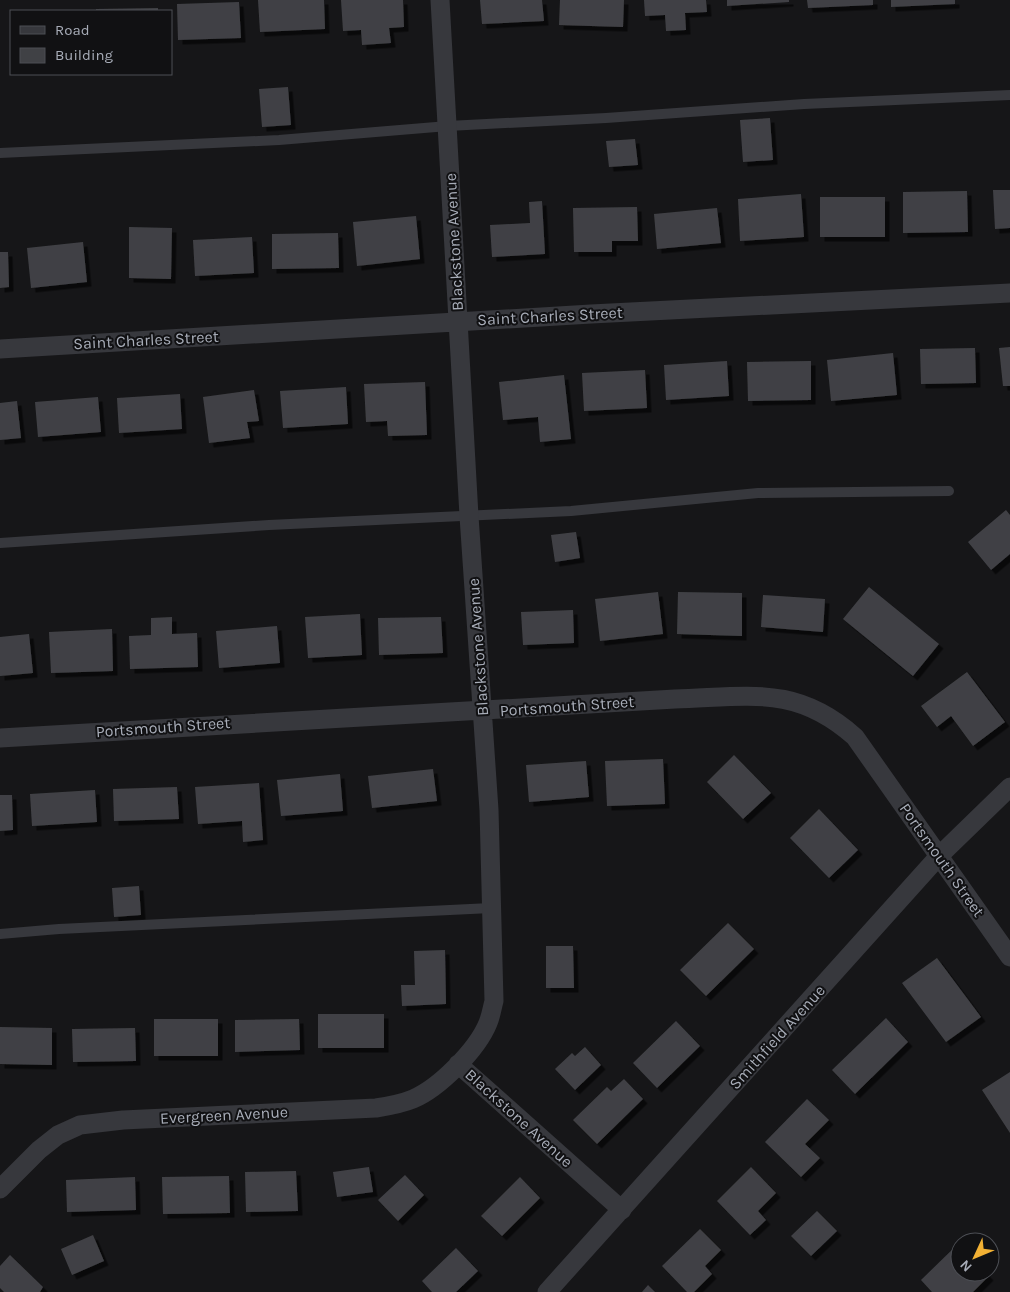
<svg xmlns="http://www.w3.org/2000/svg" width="1010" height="1292" viewBox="0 0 1010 1292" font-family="Karla,sans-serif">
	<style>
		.building { fill: #404145; filter: url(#shadow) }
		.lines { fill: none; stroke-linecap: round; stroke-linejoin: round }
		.lane { stroke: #37383d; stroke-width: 10 }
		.street { stroke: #37383d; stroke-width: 19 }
		.labels { text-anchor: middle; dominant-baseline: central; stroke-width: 4; stroke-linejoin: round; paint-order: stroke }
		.street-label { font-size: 16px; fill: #a8adb8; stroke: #111113 }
	</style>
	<defs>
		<filter id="shadow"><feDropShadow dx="4.5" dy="4.5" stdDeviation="0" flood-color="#0009"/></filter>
	</defs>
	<rect width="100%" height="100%" fill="#161618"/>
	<path class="building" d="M258,0H324L325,29L260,32Z
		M341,0H403L404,27L389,28L391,43L362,45L361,30L343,31Z
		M480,0H542L544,21L482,24Z
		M560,0H624L623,27L559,25Z
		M644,0H706L707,12L685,13L686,30L666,31L665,15L645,16Z
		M727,0H789V2L727,6Z
		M807,0H873V5L808,8Z
		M891,0H955V4L891,7Z
		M239,2L241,38L178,40L177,4Z
		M158,8V11H96V9Z
		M288,87L291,125L262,127L259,89Z
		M770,118L773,160L743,162L740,120Z
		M635,139L638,165L609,167L606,141Z
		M993,190H1010V228L995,229Z
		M967,191L968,232L903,233V192Z
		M801,194L804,237L740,241L738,199Z
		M820,197H885V237H820Z
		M542,201L545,254L492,257L490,225L530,223L529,202Z
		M637,207L638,241H612V252H574L573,208Z
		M717,208L721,243L657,249L654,214Z
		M416,216L420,259L357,266L353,222Z
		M129,227L172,228L171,279L129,278Z
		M338,233L339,268L272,269V234Z
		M252,237L254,273L195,276L193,240Z
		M83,242L87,282L31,288L27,248Z
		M0,252H8L9,287L0,288Z
		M1010,347V386H1003L999,348Z
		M975,348L976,383L921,384L920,349Z
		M893,353L897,395L831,401L827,360Z
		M727,361L729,396L666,400L664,365Z
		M811,361V400L748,401L747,362Z
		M645,370L647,408L584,411L582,373Z
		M564,375L571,439L540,442L538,417L503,420L499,382Z
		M425,382L427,435L388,436L387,421L366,422L364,384Z
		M346,387L348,424L283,428L280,391Z
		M254,390L259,421L247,422L250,438L209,443L203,397Z
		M180,394L182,429L119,433L117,398Z
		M98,397L101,432L38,437L35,402Z
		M17,401L21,438L0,440V403Z
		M1006,510L1010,515V554L991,570L968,542Z
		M576,532L580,558L555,562L551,535Z
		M869,587L939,644L913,676L843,619Z
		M658,592L663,634L600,641L595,599Z
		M678,592L742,593V636L677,634Z
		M763,595L825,599L823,632L761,627Z
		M573,610L574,643L523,645L521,612Z
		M360,614L362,655L308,658L305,617Z
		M172,617V634L197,633L198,667L130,669L129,636L151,635V618Z
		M441,617L443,653L379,655L378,618Z
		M277,626L280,663L219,668L216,631Z
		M112,629L113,671L51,673L49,632Z
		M29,634L33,673L0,676V637Z
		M967,672L1005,722L973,746L951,716L937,727L921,706Z
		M734,755L771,793L743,819L707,782Z
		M663,759L665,804L607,806L605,761Z
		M586,761L589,797L529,802L526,765Z
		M433,769L437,801L372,808L368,776Z
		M340,774L343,811L281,816L277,780Z
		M259,783L263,840L243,842L242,821L198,824L195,787Z
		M177,787L179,819L114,821L113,789Z
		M95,790L97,822L32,826L30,794Z
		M0,795H12L13,830L0,831Z
		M819,809L858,850L829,878L790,838Z
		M139,886L141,915L114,917L112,888Z
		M728,923L754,949L706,996L680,970Z
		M546,946H573L574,988H546Z
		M445,950L446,1004L402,1006L401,985H415L414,951Z
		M937,958L981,1017L946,1042L902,983Z
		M318,1014H384V1048H318Z
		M886,1018L908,1042L855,1094L832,1070Z
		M154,1019H218V1056H154Z
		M299,1019L300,1050L235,1052V1020Z
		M676,1021L700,1046L657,1088L633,1063Z
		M0,1027L52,1028V1065L0,1064Z
		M135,1028L136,1061L73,1062L72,1029Z
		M585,1047L601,1065L575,1090L555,1069L572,1053L575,1056Z
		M1010,1072V1133L982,1090Z
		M624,1079L643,1099L597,1144L573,1120L607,1087L611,1091Z
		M807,1099L829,1120L805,1144L820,1158L801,1177L765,1142Z
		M369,1167L373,1192L337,1197L333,1172Z
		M751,1167L776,1193L758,1211L766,1220L750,1235L717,1201Z
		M296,1171L298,1211L246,1212L245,1172Z
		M405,1175L424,1195L398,1221L378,1200Z
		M229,1176L230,1213L163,1214L162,1177Z
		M135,1177L136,1210L67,1212L66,1180Z
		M520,1177L540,1198L502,1236L481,1216Z
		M817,1211L837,1231L811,1256L791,1236Z
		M700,1229L721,1250L705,1266L712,1274L694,1292H687L662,1266Z
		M93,1235L104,1261L72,1275L61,1249Z
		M958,1244L960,1246V1272H985L989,1276L973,1292H932L921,1280Z
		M456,1248L478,1271L456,1292H432L422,1281Z
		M10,1255L43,1287L40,1292H4L0,1288V1266Z
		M648,1285L655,1292H642Z"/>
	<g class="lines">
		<path class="lane" d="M0,153L279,140L448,126L606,118L804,104L1010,95
			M0,543L269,525L571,511L758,493L949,491
			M0,934L59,929L491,908"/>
		<path class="street" d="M0,349L591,314L1010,293
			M0,738L675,699C748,697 796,684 855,737L1010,957
			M458,1064L622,1210
			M0,1189L39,1150L58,1135L80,1125L123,1120L376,1108C389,1106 401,1104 413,1099C439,1088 477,1050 488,1023C491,1016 492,1008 494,1001L489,810L469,516L440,0
			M547,1292L939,856L1010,787"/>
	</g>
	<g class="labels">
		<g class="street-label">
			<text transform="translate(454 242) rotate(-93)">Blackstone Avenue</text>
			<text transform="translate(550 316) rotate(-3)">Saint Charles Street</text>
			<text transform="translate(146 340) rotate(-3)">Saint Charles Street</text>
			<text transform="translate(478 647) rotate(-94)">Blackstone Avenue</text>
			<text transform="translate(567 706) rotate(-4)">Portsmouth Street</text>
			<text transform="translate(163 727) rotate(-4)">Portsmouth Street</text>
			<text transform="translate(942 860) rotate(55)">Portsmouth Street</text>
			<text transform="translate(777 1037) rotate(-48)">Smithfield Avenue</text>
			<text transform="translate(224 1115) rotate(-3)">Evergreen Avenue</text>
			<text transform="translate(519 1118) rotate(42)">Blackstone Avenue</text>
		</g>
	</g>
	<rect x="10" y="10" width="162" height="65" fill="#111113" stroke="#4d4f55"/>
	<rect x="20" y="26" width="25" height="8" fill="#37383d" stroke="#4d4f55"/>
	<text x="55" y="35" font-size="15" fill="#a8adb8">Road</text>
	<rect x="20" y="48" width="25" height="15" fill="#404145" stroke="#4d4f55"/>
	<text x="55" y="60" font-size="15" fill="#a8adb8">Building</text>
	<g transform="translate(975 1257) rotate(226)"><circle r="24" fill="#111113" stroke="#4d4f55"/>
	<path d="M0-4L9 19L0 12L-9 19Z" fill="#f2b134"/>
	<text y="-8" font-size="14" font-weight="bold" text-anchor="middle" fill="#a8adb8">N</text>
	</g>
</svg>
